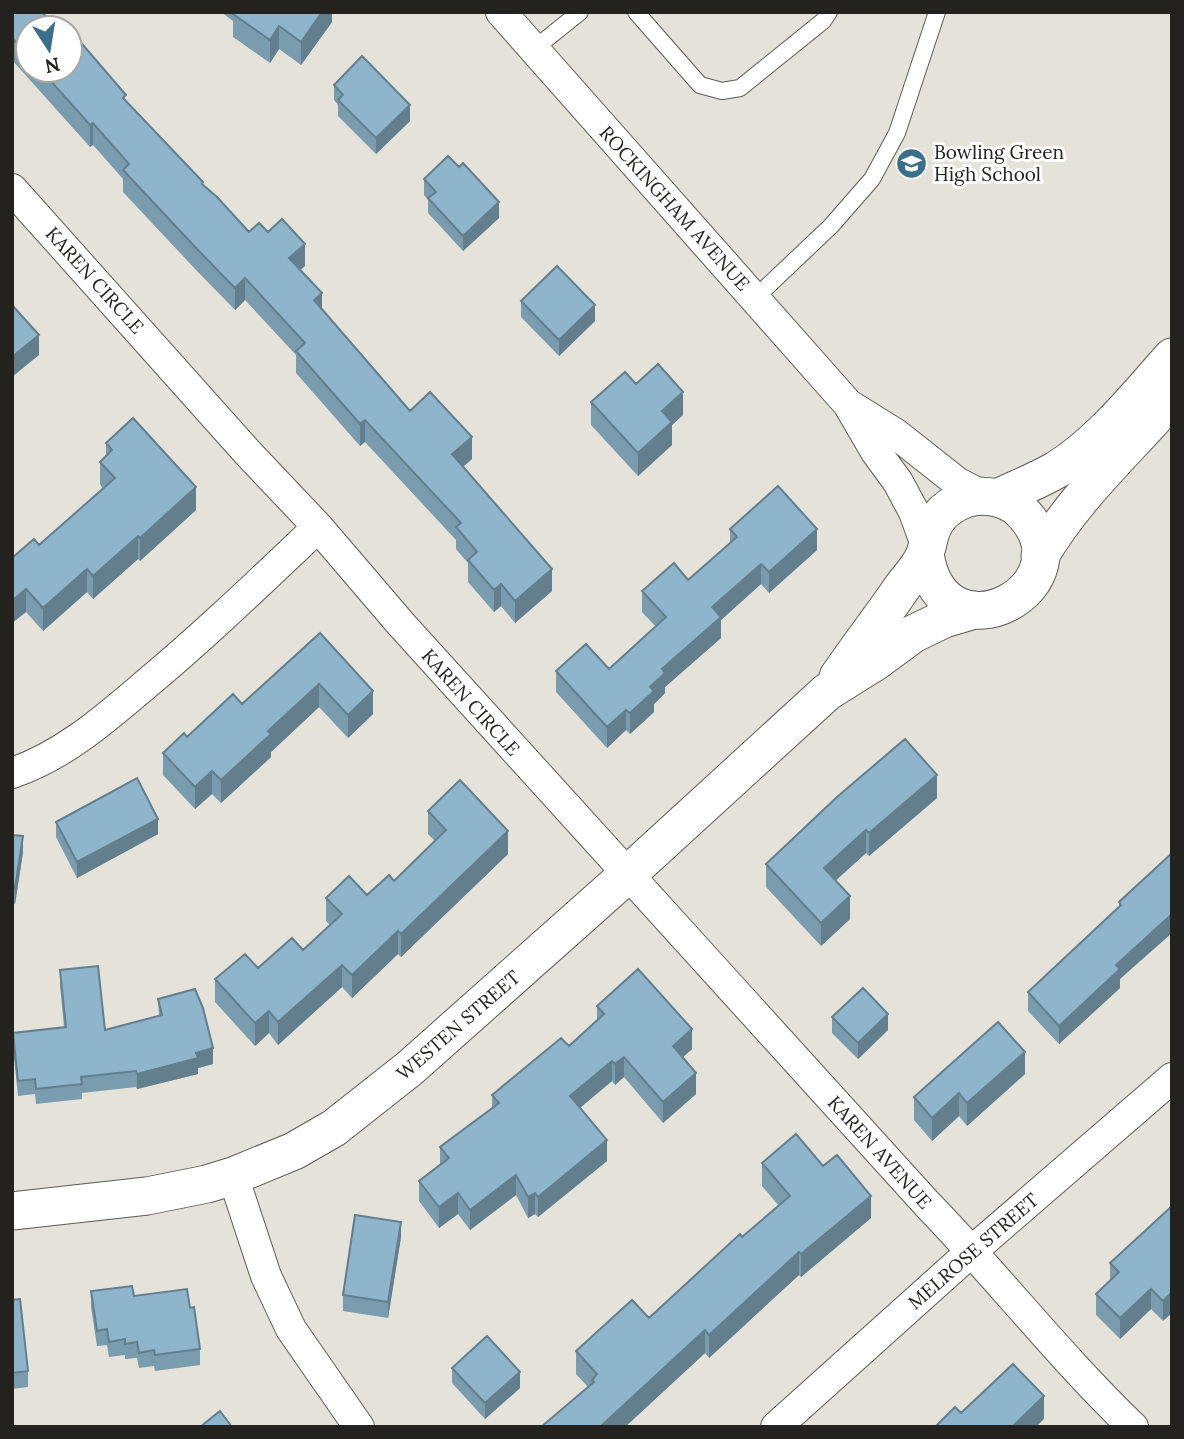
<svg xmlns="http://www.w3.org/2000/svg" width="1184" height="1439" viewBox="0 0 1184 1439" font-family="Lora,serif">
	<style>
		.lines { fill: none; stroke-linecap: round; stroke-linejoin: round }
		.service-casing { stroke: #5e5b54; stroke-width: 18 }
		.minor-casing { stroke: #5e5b54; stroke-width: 32 }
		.tertiary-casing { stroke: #5e5b54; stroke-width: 39 }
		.service { stroke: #fff; stroke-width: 16 }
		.minor { stroke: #fff; stroke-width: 30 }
		.tertiary { stroke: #fff; stroke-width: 37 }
		.wall { fill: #7a9caf }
		.shaded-wall { fill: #637f8e }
		.building { fill: #8eb5cb; stroke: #637f8e; stroke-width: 2 }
		.labels { text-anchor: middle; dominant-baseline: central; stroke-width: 6; stroke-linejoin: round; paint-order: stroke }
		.poi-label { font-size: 19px; fill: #23221f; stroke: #fff; text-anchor: start }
		.street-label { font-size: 19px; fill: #23221f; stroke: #fff }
	</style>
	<rect width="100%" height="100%" fill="#e5e2da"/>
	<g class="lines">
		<defs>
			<path id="service" d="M636,12L700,85L722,91L740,88L823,21L829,12
				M534,49L580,12
				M755,298L831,226L872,179L897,133L937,12"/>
			<path id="minor" d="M501,12L848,404L876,452L898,482L914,512L926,545
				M12,189L248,453L318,527L401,624L928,1205C998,1277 1060,1357 1133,1427
				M851,406L896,434L958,483L984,496
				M12,773C63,756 105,719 145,685C205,635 261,581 318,527
				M233,1176L266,1276L291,1329L359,1427
				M776,1427L972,1251L1172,1078"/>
			<path id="tertiary" d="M997,498C1016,489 1037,481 1056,470C1101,442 1137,396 1172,357
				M1040,556C1076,495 1126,451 1172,398
				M838,677C859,646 882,617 903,586C910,577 920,566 924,556C930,542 928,530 939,517C946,508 955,503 965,499C983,493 1006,497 1020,510C1096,584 943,669 925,554
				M12,1211L147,1196L207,1184L233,1176L294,1151L334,1128L410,1068L627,875L827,692L875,662L913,634L944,619L974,610"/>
		</defs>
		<use href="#service" class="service-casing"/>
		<use href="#minor" class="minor-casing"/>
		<use href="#tertiary" class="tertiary-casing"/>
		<use href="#service" class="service"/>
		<use href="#minor" class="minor"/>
		<use href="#tertiary" class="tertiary"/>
	</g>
	<path class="wall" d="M12,12L28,28V70H70L126,101L203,185L249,232H268L305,266L300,270L322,309L410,411L472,459L463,467L552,591L515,623L501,606L494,612L468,582V563L456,549V540L365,442L360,446L296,373V355L245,300L235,310L197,271L123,192V179L93,145L90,147L12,60Z
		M221,12H332V22L301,65L279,49L270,63L233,37V21Z
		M334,85L410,121L376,154L338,116V105L334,100Z
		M424,179L499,218L463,251L428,213V200L424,195Z
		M521,301L595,321L559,356L521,317Z
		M591,402L683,415L672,425V445L638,476L591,425Z
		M106,443L196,510L140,561L138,559L93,599L87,592L43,631L26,612L12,623L39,545L103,489L100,484V462L106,456Z
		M730,529L817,550L769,593L761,584L721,620V638L665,687V693L654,704V712L630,734L626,730L607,748L556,692V671L609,669L656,627L642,612V591L688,580L730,543Z
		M320,633L373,714L348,738L319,707L271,752V757L221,803L212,794L195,809L163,775V753L242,704Z
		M937,798L869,856L866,853L835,881L850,919L821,946L766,887V864Z
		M428,811L508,854L401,957L398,954L352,998L342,987L278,1045L269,1033L255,1046L215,1002V979L258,968L303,950L330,925L326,921V898L367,895L394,881L435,841L428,834Z
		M56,822L158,834L77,878L56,837Z
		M12,835L23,852L15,904L12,903Z
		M1172,853L1120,979V988L1059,1044L1028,1011V992L1119,908V902Z
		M60,970L105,1030L159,1016L158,999L213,1064L198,1068V1074L137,1089L136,1087L82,1093V1099L36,1104L35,1094L18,1096L13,1048V1033L64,1027L60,985Z
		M597,1006L692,1049L683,1057L696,1094L663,1123L624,1077L615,1085L612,1081L580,1108L607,1161L538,1217L535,1214L528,1218L516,1195L470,1230L458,1214L439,1228L419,1201V1181L440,1164V1147L492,1109V1095L569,1046L597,1020Z
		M832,1017L888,1030L858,1059L832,1033Z
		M1025,1074L967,1126L959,1116L932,1141L914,1120V1097Z
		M762,1163L823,1166L871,1218L801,1277L799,1275L709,1358L705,1353L625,1427H541L588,1387L576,1374V1351L649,1318L779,1206L762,1186Z
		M1172,1206L1163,1321L1151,1309L1120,1339L1096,1315V1294L1110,1280V1263Z
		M401,1237L388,1318L343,1311V1295Z
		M91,1291L134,1296L190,1308L200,1349V1365L155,1371L154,1366L139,1368L137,1358L125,1359V1355L109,1357L107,1345L97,1346L91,1307Z
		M12,1300L28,1371V1387L12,1389Z
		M452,1368L520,1388L485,1419L452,1383Z"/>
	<path class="shaded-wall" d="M322,12H332V22L301,65V42Z
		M279,26V49L270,63V40Z
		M410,105V121L376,154V138Z
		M93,123V145L90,147V125Z
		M499,202V218L463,251V236Z
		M305,244V266L289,280V258Z
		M245,278V300L235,310V288Z
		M322,293V315L314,300Z
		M595,305V321L559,356V340Z
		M39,335V355L12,377V357Z
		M683,392V415L672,425V445L638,476V453L662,411Z
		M365,420V442L360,446V424Z
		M472,437V459L452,476V454Z
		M196,487V510L140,561V538Z
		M817,529V550L769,593V572Z
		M138,536V559L93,599V576Z
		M761,564V584L721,620V638L665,687V693L654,704V712L630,734V713L662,669L712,607Z
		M87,569V592L43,631V608Z
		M552,569V591L515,623V601Z
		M501,584V606L494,612V590Z
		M26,589V612L12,623V601Z
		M319,684V707L271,752V757L221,803V780L268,731Z
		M373,691V714L348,738V715Z
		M626,710V730L607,748V727Z
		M212,771V794L195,809V787Z
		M937,775V798L869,856V833Z
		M158,819V834L77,878V862Z
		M866,830V853L824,891V868Z
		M508,831V854L401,957V934Z
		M23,836V852L15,904V888Z
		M850,896V919L821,946V923Z
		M1172,914V933L1120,979V988L1059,1044V1026L1116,965Z
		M398,931V954L352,998V975Z
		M342,965V987L278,1045V1022Z
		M269,1011V1033L255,1046V1023Z
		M888,1014V1030L858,1059V1043Z
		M692,1029V1049L673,1066V1046Z
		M213,1048V1064L198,1068V1074L137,1089V1074L196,1053Z
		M1025,1052V1074L967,1126V1103Z
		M624,1057V1077L615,1085V1064Z
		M612,1061V1081L570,1116V1096Z
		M696,1073V1094L663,1123V1102Z
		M959,1093V1116L932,1141V1118Z
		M607,1140V1161L538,1217V1197Z
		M516,1175V1195L470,1230V1210Z
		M458,1193V1214L439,1228V1207Z
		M535,1193V1214L528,1218V1197Z
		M871,1196V1218L801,1277V1254Z
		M401,1222V1237L388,1318V1302Z
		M799,1252V1275L709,1358V1335Z
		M1151,1289V1309L1120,1339V1318Z
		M1172,1292V1313L1163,1321V1301Z
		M705,1330V1353L625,1427H600Z
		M520,1372V1388L485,1419V1403Z
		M1044,1396V1419L1036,1427H1012Z"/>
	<path class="building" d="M12,12H42L57,28H28V55L12,38Z
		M235,12H322L301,42L279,26L270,40L233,14Z
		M77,38L126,95L123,98L203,182L202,184L217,197L249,232L259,223L268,232L282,219L305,244L289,258L322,293L314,300L410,411L430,392L472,437L452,454L552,569L515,601L501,584L494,590L468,560L477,552L456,527L461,523L365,420L360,424L296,351L305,343L245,278L235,288L197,249L123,170L129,164L93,123L90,125L41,70H70V42L71,43Z
		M362,56L410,105L376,138L338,100L343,95L334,85Z
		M448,156L459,167L463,163L499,202L463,236L428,198L436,192L424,179Z
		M557,266L595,305L559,340L521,301Z
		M12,305L39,335L12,357Z
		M658,364L683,392L662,411L672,422L638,453L591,402L625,372L636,384Z
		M133,418L196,487L140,538L138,536L93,576L87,569L43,608L26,589L12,601V558L34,539L39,545L115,478L100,462L112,450L106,443Z
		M778,486L817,529L769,572L761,564L712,607L721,617L662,669L665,673L650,687L654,691L630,713L626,710L607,727L556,671L586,644L609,669L666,617L642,591L674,563L688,580L737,537L730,529Z
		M320,633L373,691L348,715L319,684L268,731L271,734L221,780L212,771L195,787L163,753L184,733L187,737L233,694L242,704Z
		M905,739L937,775L869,833L866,830L824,868L850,896L821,923L766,864L837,797Z
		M137,778L158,819L77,862L56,822Z
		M460,780L508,831L401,934L398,931L352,975L342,965L278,1022L269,1011L255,1023L215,979L245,954L258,968L292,938L303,950L342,914L326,898L349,876L367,895L389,875L394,881L446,830L428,811Z
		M12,835L23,836L15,888L12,887Z
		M1172,853V914L1116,965L1120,969L1059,1026L1028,992L1121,905L1119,902Z
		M98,966L105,1030L162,1015L158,999L195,989L203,1008L213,1048L196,1053L198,1058L137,1074L136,1071L81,1077L82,1084L36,1089L35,1079L18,1081L13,1033L66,1027L60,970Z
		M638,969L692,1029L673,1046L696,1073L663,1102L624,1057L615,1064L612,1061L570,1096L607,1140L538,1197L535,1193L528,1197L516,1175L470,1210L458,1193L439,1207L419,1181L449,1158L440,1147L499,1103L492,1095L561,1038L569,1046L604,1014L597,1006Z
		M863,988L888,1014L858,1043L832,1017Z
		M998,1022L1025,1052L967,1103L959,1093L932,1118L914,1097Z
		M796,1134L823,1166L837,1155L871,1196L801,1254L799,1252L709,1335L705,1330L600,1427H541L594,1382L592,1380L597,1374L576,1351L632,1300L649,1318L740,1234L742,1237L790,1196L762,1163Z
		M1172,1206V1292L1163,1301L1151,1289L1120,1318L1096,1294L1119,1272L1110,1263Z
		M355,1215L401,1222L388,1302L343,1295Z
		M132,1286L134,1296L187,1289L190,1308L194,1307L200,1349L155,1355L154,1350L139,1353L137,1342L125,1344V1339L109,1342L107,1329L97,1331L91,1291Z
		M20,1299L28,1371L12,1373V1300Z
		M487,1336L520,1372L485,1403L452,1368Z
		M1013,1364L1044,1396L1012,1427H935L955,1407L961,1413Z
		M220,1411L232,1427H200Z"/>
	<defs>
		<symbol id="school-disc" viewBox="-11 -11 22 22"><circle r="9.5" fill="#396f8b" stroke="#fff"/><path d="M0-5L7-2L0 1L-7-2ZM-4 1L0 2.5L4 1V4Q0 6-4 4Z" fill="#fff"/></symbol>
	</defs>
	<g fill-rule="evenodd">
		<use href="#school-disc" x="894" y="146" width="35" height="35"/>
	</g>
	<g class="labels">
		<g class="poi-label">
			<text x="934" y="152">Bowling Green<tspan x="934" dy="22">High School</tspan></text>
		</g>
		<g class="street-label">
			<text transform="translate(675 208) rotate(48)">ROCKINGHAM AVENUE</text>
			<text transform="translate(95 280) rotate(48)">KAREN CIRCLE</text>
			<text transform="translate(471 702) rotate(48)">KAREN CIRCLE</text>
			<text transform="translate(458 1025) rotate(-41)">WESTEN STREET</text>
			<text transform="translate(880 1152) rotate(48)">KAREN AVENUE</text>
			<text transform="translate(973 1251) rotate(-41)">MELROSE STREET</text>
		</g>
	</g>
	<rect width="1184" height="1439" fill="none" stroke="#23221f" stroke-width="28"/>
	<g transform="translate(49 49) rotate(168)"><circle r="33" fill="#ffffff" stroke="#a7a7a5" stroke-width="2"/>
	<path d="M0-5L12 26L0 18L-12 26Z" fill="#396f8b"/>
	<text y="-10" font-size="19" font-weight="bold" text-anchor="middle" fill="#23221f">N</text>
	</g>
</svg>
